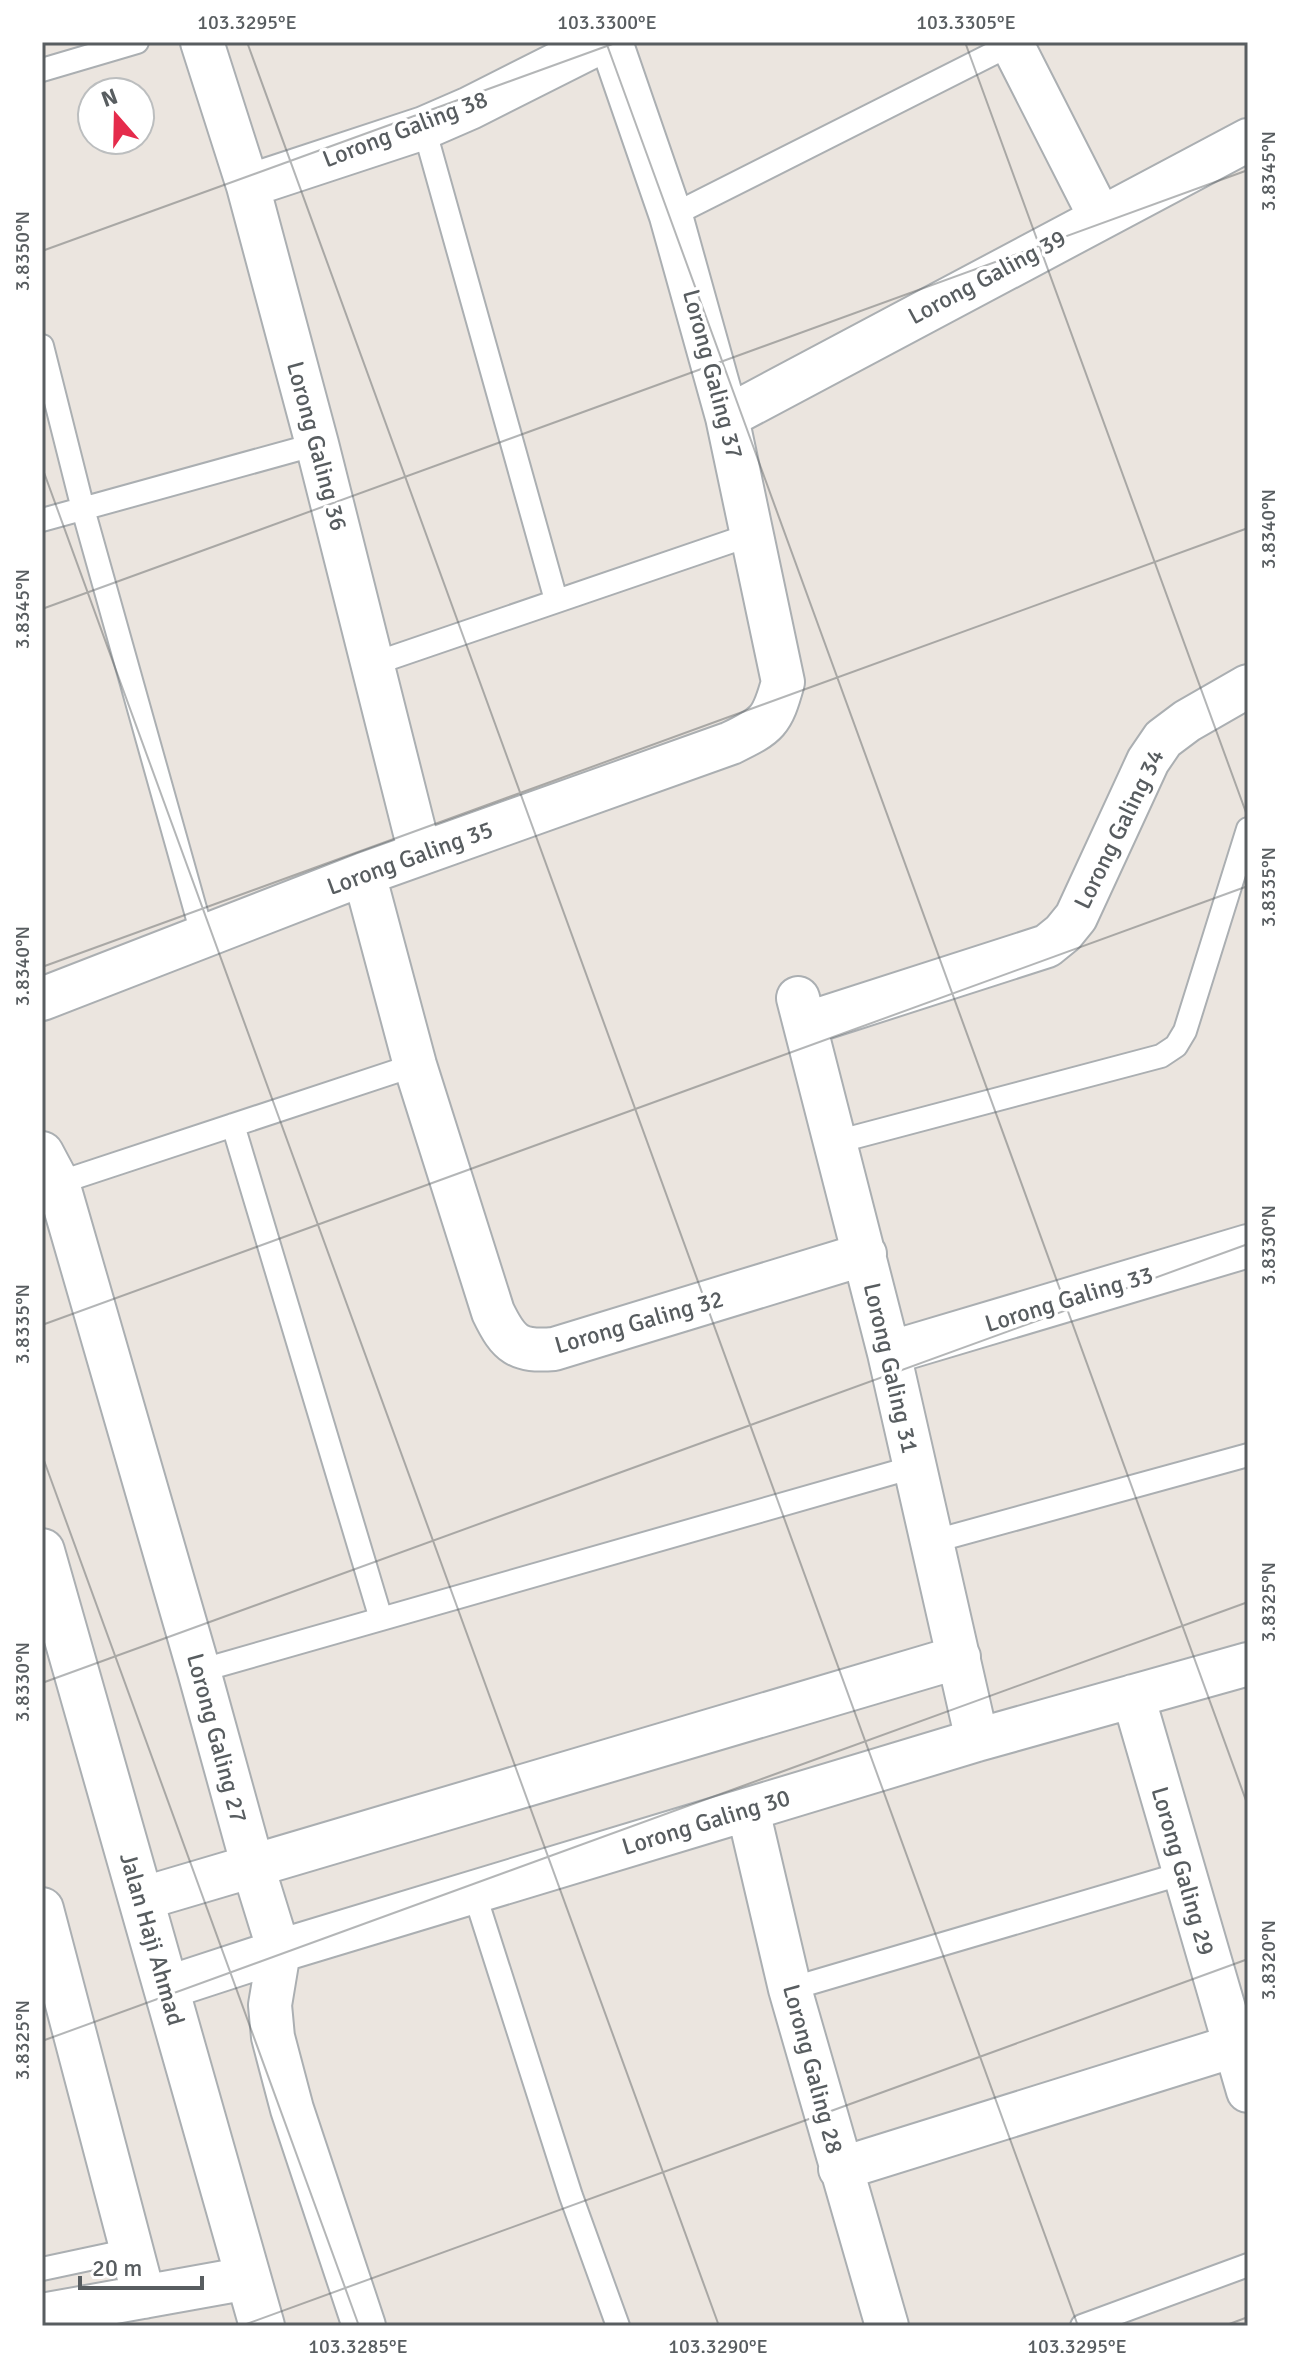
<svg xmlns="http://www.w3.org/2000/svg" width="1290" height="2368" viewBox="0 0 1290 2368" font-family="Signika,sans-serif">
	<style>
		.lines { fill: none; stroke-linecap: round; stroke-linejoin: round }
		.service-casing { stroke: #abafb2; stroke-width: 26 }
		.minor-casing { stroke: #abafb2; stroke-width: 46 }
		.tertiary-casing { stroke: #abafb2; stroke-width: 48 }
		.service { stroke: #fff; stroke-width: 22 }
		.minor { stroke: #fff; stroke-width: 42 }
		.tertiary { stroke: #fff; stroke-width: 44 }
		.ticks { fill: none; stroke: #585d60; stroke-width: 2; stroke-opacity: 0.45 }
		.labels { text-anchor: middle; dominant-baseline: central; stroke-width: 7; stroke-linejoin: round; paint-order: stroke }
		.street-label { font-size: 24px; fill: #585d60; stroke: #fff }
		.neatline { fill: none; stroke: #585d60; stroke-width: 3 }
		.ticks-label { font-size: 20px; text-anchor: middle; fill: #585d60 }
	</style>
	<rect width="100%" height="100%" fill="#ebe5df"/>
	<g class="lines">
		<defs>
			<path id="service" d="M42,70L137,42
				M424,128L556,600
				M671,216L1012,44
				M42,346L83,509L203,937
				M42,520L317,444
				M373,664L753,534
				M233,1125L381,1619
				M836,1142L1161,1056L1176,1046L1185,1031L1248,829
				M58,1183L415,1065
				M931,1542L1248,1455
				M199,1671L896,1472L915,1469
				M474,1892L571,2196L618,2326
				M790,1989L1184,1873
				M42,2269L131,2250
				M1082,2326L1248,2265"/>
			<path id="minor" d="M202,42L248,186L317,444L420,853
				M1011,42L1100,217
				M248,186L424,128L470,108L601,42
				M727,417L1248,140
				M364,874L415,1065L493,1312C509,1345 518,1352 554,1349L865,1254
				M798,998L889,1353L977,1740
				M42,999L364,874L731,743C768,725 772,722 783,682L727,417L671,216L611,42
				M805,1024L1047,946L1063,933L1076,917L1148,761L1163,739L1187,721L1248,686
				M42,1153L58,1183L199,1671L253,1867L279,1951L270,2005L273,2037L292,2109L364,2326
				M889,1353L1248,1246
				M1133,1696L1248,2091
				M748,1810L790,1989L887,2326
				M141,1899L959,1657
				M42,1909L144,2297
				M166,1988L279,1951L977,1740L1248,1664
				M840,2169L1234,2046
				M42,2315L248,2278"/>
			<path id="tertiary" d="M42,1551L262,2326"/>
		</defs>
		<use href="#service" class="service-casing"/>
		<use href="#minor" class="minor-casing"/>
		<use href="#tertiary" class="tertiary-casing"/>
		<use href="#service" class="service"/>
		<use href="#minor" class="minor"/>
		<use href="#tertiary" class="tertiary"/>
	</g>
	<path class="ticks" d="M247,42L1078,2326M606,42L1248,1806M965,42L1248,818M42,251L618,42M42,467L719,2326M42,609L1248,170M42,967L1248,528M42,1325L1248,886M42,1455L359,2326M42,1683L1248,1244M42,2041L1248,1602M241,2326L1248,1959M1224,2326L1248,2317"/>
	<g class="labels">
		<g class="street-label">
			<text transform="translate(405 129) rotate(-21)">Lorong Galing 38</text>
			<text transform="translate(987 277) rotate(-28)">Lorong Galing 39</text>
			<text transform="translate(713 374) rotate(75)">Lorong Galing 37</text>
			<text transform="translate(317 446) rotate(75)">Lorong Galing 36</text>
			<text transform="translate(1119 829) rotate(-64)">Lorong Galing 34</text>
			<text transform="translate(410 858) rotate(-20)">Lorong Galing 35</text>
			<text transform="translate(1069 1299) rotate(-17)">Lorong Galing 33</text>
			<text transform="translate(639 1322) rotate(-16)">Lorong Galing 32</text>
			<text transform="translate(891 1368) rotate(77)">Lorong Galing 31</text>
			<text transform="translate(217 1738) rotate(75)">Lorong Galing 27</text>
			<text transform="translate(706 1822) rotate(-17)">Lorong Galing 30</text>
			<text transform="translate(1183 1871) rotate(74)">Lorong Galing 29</text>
			<text transform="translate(152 1939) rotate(74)">Jalan Haji Ahmad</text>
			<text transform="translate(813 2069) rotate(75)">Lorong Galing 28</text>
		</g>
	</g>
	<rect width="1290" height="2368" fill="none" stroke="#ffffff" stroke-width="88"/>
	<g transform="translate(116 116) rotate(340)"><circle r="38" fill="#ffffff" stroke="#bcbebf" stroke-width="2"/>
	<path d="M0-6L14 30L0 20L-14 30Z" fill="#e52b4b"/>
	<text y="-12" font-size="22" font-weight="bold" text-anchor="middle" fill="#585d60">N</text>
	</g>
	<path d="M80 2276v12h122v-12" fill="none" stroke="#585d60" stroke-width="4"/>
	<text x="92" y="2276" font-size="24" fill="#585d60" stroke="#ffffff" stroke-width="6" paint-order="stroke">20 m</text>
	<rect x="44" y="44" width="1202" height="2280" class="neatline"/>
	<g class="ticks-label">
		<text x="247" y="29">103.3295°E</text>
		<text x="607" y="29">103.3300°E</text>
		<text x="966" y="29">103.3305°E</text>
		<text transform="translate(1268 171) rotate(-90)" y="7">3.8345°N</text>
		<text transform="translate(22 251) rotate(-90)" y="7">3.8350°N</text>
		<text transform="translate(1268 529) rotate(-90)" y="7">3.8340°N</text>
		<text transform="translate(22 609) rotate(-90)" y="7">3.8345°N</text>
		<text transform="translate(1268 887) rotate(-90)" y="7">3.8335°N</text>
		<text transform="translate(22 966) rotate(-90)" y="7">3.8340°N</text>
		<text transform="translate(1268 1245) rotate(-90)" y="7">3.8330°N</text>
		<text transform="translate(22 1324) rotate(-90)" y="7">3.8335°N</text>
		<text transform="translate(1268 1602) rotate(-90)" y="7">3.8325°N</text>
		<text transform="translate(22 1682) rotate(-90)" y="7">3.8330°N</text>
		<text transform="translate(1268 1960) rotate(-90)" y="7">3.8320°N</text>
		<text transform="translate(22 2040) rotate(-90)" y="7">3.8325°N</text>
		<text x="358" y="2353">103.3285°E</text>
		<text x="718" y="2353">103.3290°E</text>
		<text x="1077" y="2353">103.3295°E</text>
	</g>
</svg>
